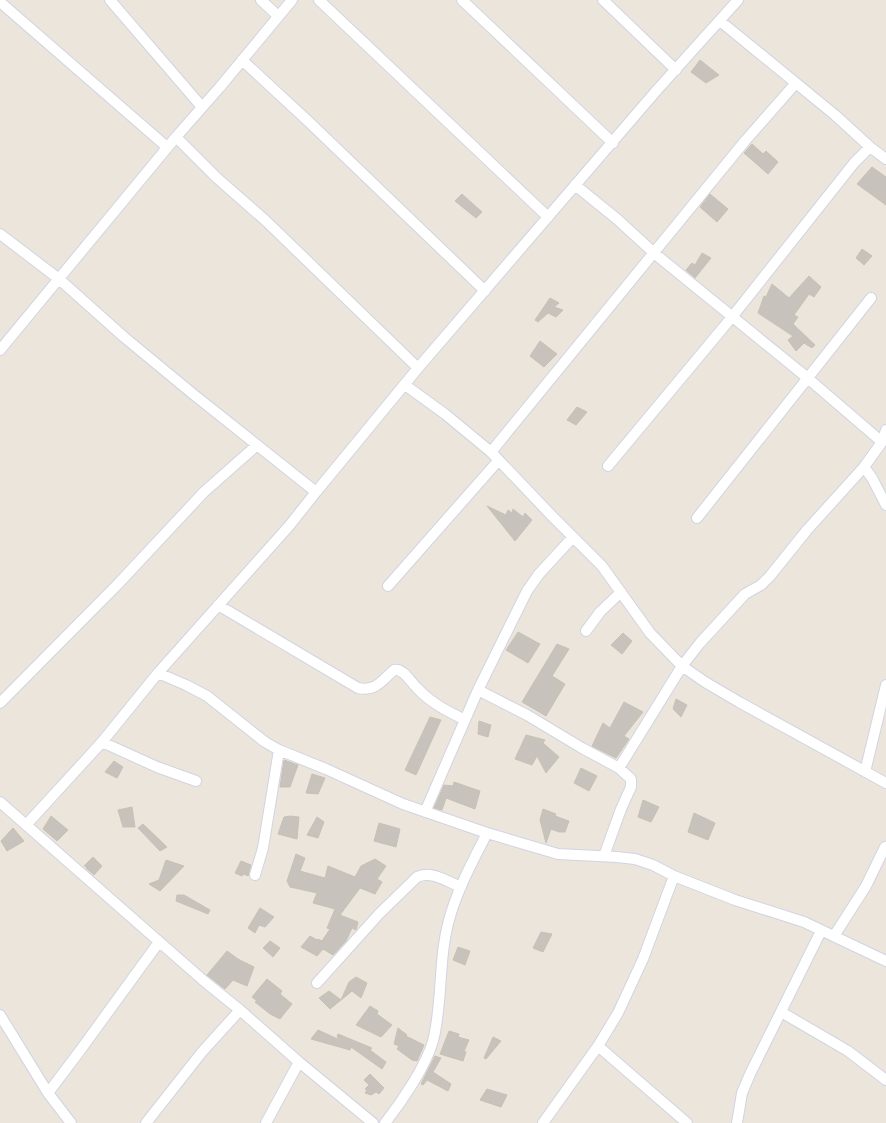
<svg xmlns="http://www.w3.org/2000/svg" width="886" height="1123" viewBox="0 0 886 1123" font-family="Barlow,sans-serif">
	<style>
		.building { fill: #c7c2bb; stroke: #c7c1b5 }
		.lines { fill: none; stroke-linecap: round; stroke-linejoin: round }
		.minor-casing { stroke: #d0d4e3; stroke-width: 12 }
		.minor { stroke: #fff; stroke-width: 10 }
	</style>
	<rect width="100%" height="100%" fill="#ece5db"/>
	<path class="building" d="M700,60L719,75L706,83L691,72Z
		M752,144L763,154L766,151L778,162L768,174L744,153Z
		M872,167L886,177V205L857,184Z
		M462,194L482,212L476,218L455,201Z
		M710,194L728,209L717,222L700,207Z
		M862,249L872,256L864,265L856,258Z
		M702,253L711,258L695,278L686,270L692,263L695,265Z
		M809,276L821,287L814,297L809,294L794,315L798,317L793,324L815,345L812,348L804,343L796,351L788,340L793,336L758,313L764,296L766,297L772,284L789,298Z
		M550,298L559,303L554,307L563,310L556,317L548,313L538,322L535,320Z
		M540,341L557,354L544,367L530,356Z
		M577,407L587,412L576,425L567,420Z
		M487,506L506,515L508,510L512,513L513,509L523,517L525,513L532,520L515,541Z
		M518,632L540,644L528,663L506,650Z
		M623,633L632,641L622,654L611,645Z
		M557,644L569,649L552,676L565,684L546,716L522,702Z
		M676,699L687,705L681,717L673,709Z
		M624,702L643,712L624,736L629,739L616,758L592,746L603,723L610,728Z
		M430,717L441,720L416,775L405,770Z
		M479,721L491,725L488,737L478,734Z
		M526,735L545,740L543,743L559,757L546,773L537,756L532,765L515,759Z
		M284,760L298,765L290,787H280Z
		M114,761L123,767L117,778L105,772Z
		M581,768L597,776L589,791L574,783Z
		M312,774L325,778L318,794L306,793Z
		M454,782L480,791L475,809L446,798L442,810L434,808L444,785L453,786Z
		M643,800L659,807L651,822L638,817Z
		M132,807L135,827H123L118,810Z
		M543,809L556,814L555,816L569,821L565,832H559L551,829L546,843L540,820Z
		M694,813L715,823L708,840L688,832Z
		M51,816L68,830L57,841L43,829Z
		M290,816L299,817L297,839L278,834L284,817Z
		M317,817L324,822L318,838L307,835Z
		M379,823L400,829L396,847L374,841Z
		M143,824L167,847L160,851L138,828Z
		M13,828L24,841L7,851L1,841Z
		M296,854L305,858L300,871L325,878L328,866L355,877L361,866L375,859L386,866L377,879L382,882L375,894L360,888L340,915L358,922L356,930L352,928L346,941L333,955L323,949L317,956L301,947L310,936L317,940L318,939L322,941L330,929L327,928L335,909L313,903L317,893L290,887L287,881Z
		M93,857L102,866L94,875L86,868L87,867L84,866Z
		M166,860L184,866L160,891L149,884L159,880Z
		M241,861L251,865L248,876L244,874L242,876L235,873Z
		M177,895H184L210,910L208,914L176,901Z
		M260,908L274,917L265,927L259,925L255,933L248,928Z
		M541,932L552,934L543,952L533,948Z
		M270,941L280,948L273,957L263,948Z
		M458,947L470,951L465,965L453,960Z
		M227,951L238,959L254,967L247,986L233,980L225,989L207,975Z
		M356,977L367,983L361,998L352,991L330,1009L319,998L329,991L341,1000L349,982Z
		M267,979L282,991L280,994L292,1004L280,1019L270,1014L255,1002L257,1001L252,997Z
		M370,1006L378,1011L377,1014L392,1025L381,1037L356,1025Z
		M398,1028L407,1035L406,1036L424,1045L417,1061L412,1060L397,1049L399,1046L394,1044Z
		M318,1030L342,1041L337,1037L338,1034L372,1048L370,1050L386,1062L382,1069L351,1047L350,1050L311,1039Z
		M449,1031L459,1034L458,1037L469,1040L464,1051L466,1052L463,1061L440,1054Z
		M493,1037L501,1041L486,1059L484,1058Z
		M435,1056L441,1058L433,1072L451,1084L448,1091L427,1080L423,1085L421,1084Z
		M370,1074L384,1088L379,1094L376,1092L371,1095L365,1093L367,1090L365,1089L369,1085L364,1080Z
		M487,1089L507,1095L501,1107L480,1100Z"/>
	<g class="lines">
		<defs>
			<path id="minor" d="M110,0L202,107
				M261,0L278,16
				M319,0L548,217
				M462,0L613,143
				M603,0L676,70
				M0,2L167,147
				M720,21L835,115L870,147L886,159
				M242,60L309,122L485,291
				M176,137L217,178L266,221L418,368
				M575,185L617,219L654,253L804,375L882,442
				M0,234L59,279L124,337L193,394L316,492L418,368L657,90L738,0
				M0,350L176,137L220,87L292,0
				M405,385L445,414L491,452L552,516L602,566L650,633L682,666L705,682L739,702L886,783
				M491,452L745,141L796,83
				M608,466L732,317L854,163L870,147
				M864,467L872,478L886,505
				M697,518L871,298
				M388,586L498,461
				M218,605L358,688C376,692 382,680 394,670C403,668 410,681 417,688C431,703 447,711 465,720
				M586,631L600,612L621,592
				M158,673L186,685L207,696L265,742L279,750L326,769L403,804L487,833L558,854L617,857L635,859L653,865L674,876L735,900L804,922L886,961
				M478,690L527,715L582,748L619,768L631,779V787L621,809L604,856
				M0,703L118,584L204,492L256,446
				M102,742L157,767L196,781
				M619,768L682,666L700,643L745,594L761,585L770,576L807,530L864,467L882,442L886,430
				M865,772L886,685
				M0,802L204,981L240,1010L299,1062L373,1123
				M425,812L478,690L527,591L539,574L573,537
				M26,825L102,742L158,673L289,526L316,492
				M255,875L263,848L279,750
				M834,936L866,886L885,847
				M317,983L379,914L417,877C431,870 448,882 461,887
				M781,1012L848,1051L886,1080
				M0,1015L48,1093L71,1123
				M598,1046L687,1123
				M48,1093L79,1052L159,942
				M146,1123L202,1052L240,1010
				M266,1123L299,1062
				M385,1123C401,1103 426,1066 433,1041C443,1002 438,960 449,920C457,890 473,861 487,833
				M543,1123L598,1046L618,1013L643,959L674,876
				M737,1123L742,1093L750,1074L821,931"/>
		</defs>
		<use href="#minor" class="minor-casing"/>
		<use href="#minor" class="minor"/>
	</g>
</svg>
